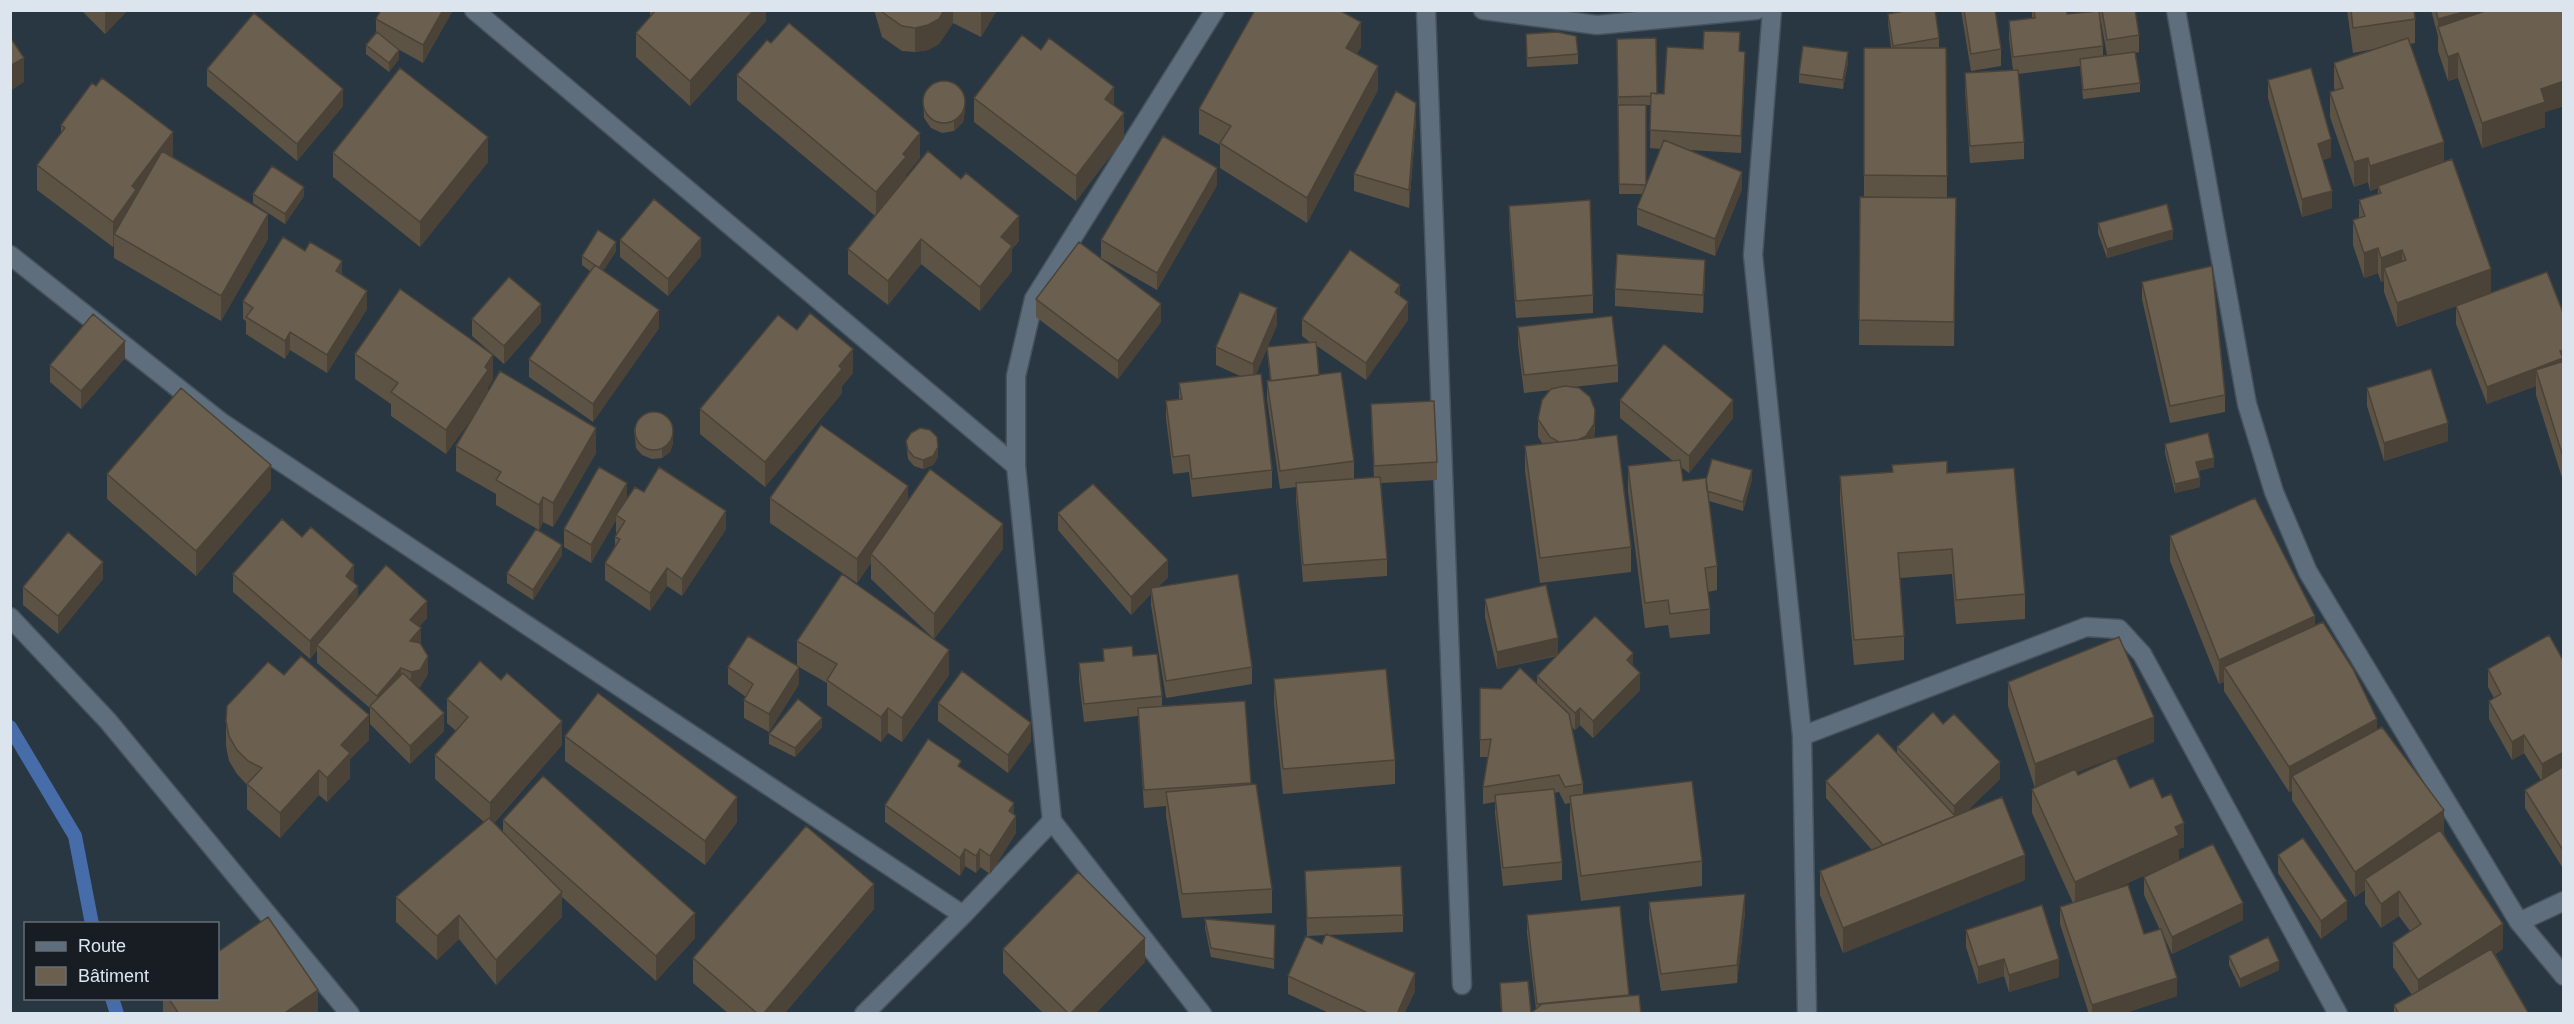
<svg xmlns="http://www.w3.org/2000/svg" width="2574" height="1024" viewBox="0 0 2574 1024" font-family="Arial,sans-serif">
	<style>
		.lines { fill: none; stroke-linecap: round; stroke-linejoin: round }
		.stream { stroke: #466da9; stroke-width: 14 }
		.street-casing { stroke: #46525c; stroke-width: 21 }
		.secondary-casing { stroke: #46525c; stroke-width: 21 }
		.street { stroke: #5e6e7c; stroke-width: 18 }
		.secondary { stroke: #5e6e7c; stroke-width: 18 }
		.wall { fill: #5c5345; fill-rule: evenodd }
		.shaded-wall { fill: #4b4338 }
		.building { fill: #6b6050; stroke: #4b4338; stroke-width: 1.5 }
	</style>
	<rect width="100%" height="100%" fill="#293743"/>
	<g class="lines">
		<path class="stream" d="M10,727L75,836L92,924
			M112,998L117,1014"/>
		<defs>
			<path id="street" d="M474,10L1016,466
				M1426,10L1462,985
				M1483,10L1597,25L1757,10
				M1772,10L1753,255L1802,736L1807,1014
				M10,255L221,422L963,915
				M10,617L108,721L350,1014
				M1802,736L2086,627L2119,629L2142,654L2338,1014
				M2519,922L2564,901
				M864,1014L963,915L1052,821
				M1202,1014L1052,821L1016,466V376L1034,299L1215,10"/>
			<path id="secondary" d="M2176,10L2247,404L2274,492L2308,572L2519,922L2564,976"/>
		</defs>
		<use href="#street" class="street-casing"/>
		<use href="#secondary" class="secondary-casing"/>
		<use href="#street" class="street"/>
		<use href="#secondary" class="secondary"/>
	</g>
	<path class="wall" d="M81,10H128L105,34Z
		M453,10L423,63L398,49L399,59L389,72L366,54V45L376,32V19Z
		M650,10H766V21L690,106L636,57V33L651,16L650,15Z
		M874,10H997L981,37L953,23L939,44L928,50L915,52L902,51L882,37Z
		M1961,10H1995L2001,49V66L1971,71Z
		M2032,10H2067V14L2087,12V10H2135L2139,35V52L2135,53L2140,83V92L2083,99L2080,66L2018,74L2024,142V159L1970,163L1965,91V73L2013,70L2009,38V21L2032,19ZM2100,22H2101L2107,55L2103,56V46Z
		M2347,10H2414L2415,19V43L2410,44L2444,162L2491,293L2564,315V484L2536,395V386L2487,404L2456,324V306L2397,327L2384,292V281L2381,282L2378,273L2364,278L2353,245V220L2359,218V200L2378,194V188L2370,191L2368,182L2354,187L2330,117V92L2335,90L2334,88V63L2374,49L2353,53Z
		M2431,10H2564V106L2545,112V127L2482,148L2458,78L2448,81L2438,51V36Z
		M1888,14L1939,38V48H1936H1946L1947,198H1956L1954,346L1859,345L1860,197H1864V48H1891L1888,23Z
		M1526,34L1578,54V64L1527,67Z
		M1617,39L1657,94H1664L1740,51L1745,69L1741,153L1689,150L1742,189L1715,256L1637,225V208L1643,194H1619ZM1646,105H1651L1650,148L1661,149L1646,186Z
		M1361,47L1356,54L1378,90L1307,223L1220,168V145L1199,134V109Z
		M1848,62L1843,89L1799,83V74Z
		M207,69L343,106L297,161L207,86Z
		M737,75L920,158L906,175V178L1019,241L1012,249V271L980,311L921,264L888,305L848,274V249L875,216L737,100Z
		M2268,80L2331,157L2323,160L2332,208L2302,217L2268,98Z
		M923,97L965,110L963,122L954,131L942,133L931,128L924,118Z
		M974,98L1124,138L1076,201L974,122Z
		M1416,120L1409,208L1354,191V174Z
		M61,125L173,156L172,157L268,239L221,321L114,258V245L113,247L37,190V165L61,134Z
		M333,153L488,162L420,247L333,177Z
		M1217,185L1157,290L1101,258V240Z
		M253,194L304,196L285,224L253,203Z
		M1509,206L1593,295V313L1516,318L1509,223Z
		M2098,223L2173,239L2107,258L2098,233Z
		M620,240L701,256L668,296L620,257Z
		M616,251L603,271L659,328L593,422L529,377V359L590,271L582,265V256Z
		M342,275L367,309L327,373L290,350L285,359L246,334V321L243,319V301Z
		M1705,278L1703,313L1615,306V289Z
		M2142,282L2225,395V412L2170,423L2142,299Z
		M1400,296L1408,320L1366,380L1317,346L1319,375L1354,461V479L1374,477L1371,422V404L1437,462V480L1381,483L1387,559V576L1303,582L1296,500V487L1280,489L1267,399V381H1270L1267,348L1256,374L1272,470V488L1192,497L1189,472L1173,474L1166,419V401L1179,400V383L1240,376L1216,365V347L1277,325L1267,347L1311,343L1302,336V319Z
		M1036,299L1161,322L1118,379L1036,317Z
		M472,319L541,322L504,364L472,336Z
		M1518,327L1618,365V382L1573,387L1595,427L1594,438L1631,547V572L1540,583L1525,471V446L1543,444L1538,437V419L1551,390L1524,393L1518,344Z
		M797,330L853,373L842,386V393L765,487L700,434V409Z
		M355,354L493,379L488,387V392L596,453L553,527L543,522L539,530L496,505V494L456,471V446L479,408L446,454L391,416V404L355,379Z
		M125,358L81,409L50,382V365Z
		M2367,388L2448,441L2384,461L2367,406Z
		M1620,400L1733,418L1689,473L1681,467L1683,481L1752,479L1743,511L1709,501L1717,566V590L1708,592L1710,609V634L1670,638L1668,625L1645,628L1628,491V466L1673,461L1620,418Z
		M634,428L673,443L670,452L662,458L652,459L642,455L636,448Z
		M906,441L938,457L933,465L923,469L914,466L908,459Z
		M2165,444L2214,467L2198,471L2200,487L2175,493L2165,453Z
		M1892,465L1947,473L2025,594V619L1956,624L1952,574L1900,578L1904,636V660L1854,665L1840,500V476L1892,472Z
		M107,474L271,489L196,576L107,499Z
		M644,492L726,529L682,596L667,586L650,611L605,580V563L615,546V537L617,534L616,533V520L591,563L564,547V529L627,498Z
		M770,498L908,501L1003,549L934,639L871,579V563L857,583L770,523Z
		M1058,513L1168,577L1159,586L1252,667V684L1166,698L1151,605V594L1131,615L1058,530Z
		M2170,536L2315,626L2377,729L2444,834L2503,949L2495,954L2529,1014H2394V1005L2412,995L2393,967V943L2410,931L2399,916L2381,928L2365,904V890L2355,897L2292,800V791L2289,792L2224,691V682L2219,684L2170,561Z
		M562,555L533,600L507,583V573Z
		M233,574L354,583L358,598L427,618L419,627L421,644L428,674L420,687L418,688L444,731L410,764L370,724V708L317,663V650L310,659L233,592Z
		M103,579L58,634L23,605V587Z
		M1485,599L1558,654L1633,666L1640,690L1593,738L1580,725L1575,730L1572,727L1583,784V794L1702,861V886L1581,901L1570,820V803L1565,804L1559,792L1554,793L1562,862V880L1503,886L1495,813V802L1483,804V787L1488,757H1480V688L1501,689L1537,684V676L1557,656L1497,669L1485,617Z
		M797,641L949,675L902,742L888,733L881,742L827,705V683L799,667V684L769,732L744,718V700L746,697L728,684V667L797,666Z
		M2562,643H2564V870L2525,808V790L2541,780L2524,753L2512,760L2489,719V701L2494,698L2488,687V669L2562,659Z
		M1103,649L1133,656L1162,696V707L1245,701L1251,785L1272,889V913L1182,918L1166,816V806L1144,808L1138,716L1084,722L1079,680V663L1103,661Z
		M284,675L369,740L350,759V778L327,802L319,795L280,838L247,809V785L237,774L229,761L226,746V721Z
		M1274,679L1395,760V784L1283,794L1274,703Z
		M2008,682L2154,742L2077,772L2078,775L2130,788L2184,847L2179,849V860L2112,890L2144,934L2160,930L2144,895V877L2243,920L2172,954L2163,934L2177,996L2122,1014H2089L2060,924V907L2073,903L2032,813V789L2035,788L2008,706Z
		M447,699L562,745L494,823L503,832V820L695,938L656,981L562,897V917L496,985L459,939L437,960L396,922V897L484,822L435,779V755L456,731L447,723Z
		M938,703L1031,741L1008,773L938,721Z
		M1943,724L2000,779L1966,812L2025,880L1843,953L1820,895V871L1872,850L1826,798V781L1897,753V747Z
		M822,727L795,757L769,744V734Z
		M565,736L737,822L705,865L565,761Z
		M961,769L1014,814L1016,833L990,874L980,867L976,873L965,866L960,876L885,822V805Z
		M2278,855L2347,919L2321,939L2278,873Z
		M1305,871L1403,915V932L1329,935L1415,991L1404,1014H1331L1288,994V976L1322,944L1326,935L1307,936Z
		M1649,902L1745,912L1737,983L1661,991L1649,919Z
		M874,909L784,1014H729L693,983V958Z
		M1527,915L1629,996L1641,1014H1501L1500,983L1531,1013L1536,1009L1527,933Z
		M1205,919L1275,925L1274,969L1211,957L1205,928Z
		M1966,930L2059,977L2009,992L2004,976L1978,984L1966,947Z
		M1003,949L1145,962L1095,1014H1044L1003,973Z
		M2229,956L2279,970L2240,988L2229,965Z
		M163,999H218L318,1014H163Z"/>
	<path class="shaded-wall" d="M105,10H128L105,34Z
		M443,10H453L423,63V45Z
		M754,10H766V21L690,106V81Z
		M944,10H953V23L939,44L928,50L915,52V28Z
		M982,10H997L981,37V12Z
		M2471,10H2532L2438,27V19Z
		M1361,22V47L1346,73V48Z
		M399,50V59L389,72V63Z
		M1745,52V69L1741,153V136Z
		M1848,52V62L1843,89V80Z
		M2458,53V78L2448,81V57Z
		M24,58V82L10,91V66Z
		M1378,66V90L1307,223V198Z
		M2564,81V106L2545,112V127L2482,148V123L2541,89Z
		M1114,87V112L1105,99Z
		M343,89V106L297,161V144Z
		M965,100V110L963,122L954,131V121Z
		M1416,103V120L1409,208V190Z
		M1124,113V138L1076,201V176Z
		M173,132V156L114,234V245L113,247V222L132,186Z
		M920,133V158L906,175V182L876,217V192L903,154Z
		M488,137V162L420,247V222Z
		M2331,139V157L2318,161V144Z
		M2444,142V166L2378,186V188L2370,191V166Z
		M2368,158V182L2354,187V162Z
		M1217,168V185L1157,290V273Z
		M1742,172V189L1715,256V239Z
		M304,187V196L285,224V214Z
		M2332,191V208L2302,217V199Z
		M268,214V239L221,321V296Z
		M1019,216V241L1012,249V271L980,311V287L1001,237Z
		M2173,230V239L2107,258V249Z
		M701,238V256L668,296V279Z
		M921,239V264L888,305V281Z
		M616,242V251L599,277V268Z
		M2378,248V273L2364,278V253Z
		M2402,250V275L2384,268V281L2381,282V258Z
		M1705,260V278L1703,313V295Z
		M342,261V279L336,271Z
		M2491,269V294L2397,327V303Z
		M1400,285V302L1395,292Z
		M367,291V309L327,373V355Z
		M1408,302V320L1366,380V363Z
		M541,304V322L504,364V346Z
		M1161,304V322L1118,379V361Z
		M1277,308V325L1253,382V364Z
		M659,310V328L593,422V404Z
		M290,332V350L285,359V341Z
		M125,341V358L81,409V391Z
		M853,349V373L842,386V393L765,487V462Z
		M2564,350L2563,375L2536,370V386L2487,404V387Z
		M493,355V379L488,387V395L446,454V430Z
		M1733,400V418L1689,473V456Z
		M1595,410L1594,442H1573Z
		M2448,423V441L2384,461V443Z
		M596,428V453L553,527V503Z
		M673,433V443L670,452L662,458V449Z
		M938,447V457L933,465L923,469V460Z
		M2214,458V467L2196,471V462Z
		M271,465V489L196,576V551Z
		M1752,470V479L1743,511V502Z
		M2200,478V487L2175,493V484Z
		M627,483V500L616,515V520L591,563V545Z
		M908,486V511L871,554V563L857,583V559Z
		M543,497V522L539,530V505Z
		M726,511V529L682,596V579Z
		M1003,524V549L934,639V614Z
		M562,545V555L533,600V590Z
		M1168,560V577L1152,593L1151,588V594L1131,615V597Z
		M103,562V579L58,634V616Z
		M354,565V583L346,576Z
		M667,568V586L650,611V593Z
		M358,586V604L317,645V650L310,659V641Z
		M427,601V618L410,637V620Z
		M2315,616V641L2224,667V682L2219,684V660Z
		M421,628V646L410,641Z
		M1558,638V655L1497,669V652Z
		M949,650V675L902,742V718Z
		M1633,653V671L1627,660Z
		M428,656V674L420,687L411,690V672Z
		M799,667V684L769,732V714Z
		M401,668V686L377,713V696Z
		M1640,673V690L1593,738V721Z
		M888,708V733L881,742V717Z
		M1580,708V725L1575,730V713Z
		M444,713V731L410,764V746Z
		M369,715V740L350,759V778L327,802V778L341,745Z
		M2154,717V742L2035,789V764Z
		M822,718V727L795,757V748Z
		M2377,719V744L2292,776V791L2289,792V767Z
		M562,721V745L490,827V803Z
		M1031,723V741L1008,773V755Z
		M2524,735V753L2512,760V742Z
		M2564,752V770L2542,782V764Z
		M2000,762V779L1958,820L1954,821V806Z
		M319,770V795L280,838V813Z
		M737,797V822L705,865V841Z
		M1014,803V820L1016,816V833L990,874V856L1009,811Z
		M2444,810V834L2369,887L2365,879V890L2355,897V872Z
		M2184,823V847L2179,849V860L2075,907V882Z
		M965,849V866L960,876V858Z
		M980,849V867L976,873V856Z
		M2025,855V880L1843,953V928Z
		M874,884V909L784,1014H763Z
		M2399,891V916L2381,928V904Z
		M562,892V917L496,985V960Z
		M1745,894V912L1737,983V965Z
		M2347,901V919L2321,939V921Z
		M2243,903V920L2172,954V937Z
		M695,913V938L656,981V956Z
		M459,915V939L437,960V936Z
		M2503,924V949L2418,1005V980Z
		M1145,938V962L1095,1014H1070Z
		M2004,959V976L1978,984V967Z
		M2059,959V977L2009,992V975Z
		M2279,961V970L2240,988V979Z
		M1415,973V991L1404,1014H1397Z
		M2177,978V996L2122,1014H2092V1005Z
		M318,990V1014H283Z"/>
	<path class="building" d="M381,10H443L423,45L376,19Z
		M656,10H754L690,81L636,33Z
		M881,10H944L939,19L928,25L915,28L902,26L882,12Z
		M1255,10H1339L1361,22L1346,48L1378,66L1307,198L1220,143L1231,126L1199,109Z
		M1910,10H1935L1939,38L1893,46L1888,14Z
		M1964,10H1995L2001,49L1971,54Z
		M2034,10H2067V14L2099,11L2103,46L2013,57L2009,21L2035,18Z
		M2102,10H2135L2139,35L2107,40Z
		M2351,10H2414L2415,19L2353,28Z
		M2436,10H2471L2438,19Z
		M2488,10H2564V81L2541,89L2545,102L2482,123L2458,53L2448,57L2438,27Z
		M254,13L343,89L297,144L207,69Z
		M789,23L920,133L903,154L906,157L876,192L737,75L767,40L771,43Z
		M1704,31L1740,32L1739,51L1745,52L1741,136L1650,130L1651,93L1664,94L1667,47L1703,49Z
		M377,32L399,50L389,63L366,45Z
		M1557,32L1576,36L1578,54L1527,58L1526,34Z
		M1022,35L1041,50L1049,38L1114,87L1105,99L1124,113L1076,176L974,98Z
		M10,37L24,58L10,66Z
		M1656,38L1657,94L1651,93V96L1618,97L1617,39Z
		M2408,38L2444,142L2370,166L2368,158L2354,162L2330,92L2343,88L2334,63Z
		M1803,46L1848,52L1843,80L1799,74Z
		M1864,48H1946L1947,176L1864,175Z
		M2135,52L2140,83L2083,90L2080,59Z
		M400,68L488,137L420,222L333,153Z
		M2311,68L2331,139L2318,144L2332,191L2302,199L2268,80Z
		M2018,70L2024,142L1970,146L1965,73Z
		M102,78L173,132L132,186L136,190L113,222L37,165L65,128L61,125L92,83L96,86Z
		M923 102a21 21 0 1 1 42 0a21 21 0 1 1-42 0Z
		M1396,91L1416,103L1409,190L1354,174Z
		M1618,105H1646V185L1619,184Z
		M1163,136L1217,168L1157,273L1101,240Z
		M1664,140L1742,172L1715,239L1637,208Z
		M162,151L268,214L221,296L114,234Z
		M928,151L961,179L966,173L1019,216L1001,237L1012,246L980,287L921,239L888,281L848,249Z
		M2452,159L2491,269L2397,303L2384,268L2406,260L2402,250L2381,258L2378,248L2364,253L2353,220L2365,216L2359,200L2381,193L2378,186Z
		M272,166L304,187L285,214L253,194Z
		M1860,197L1956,198L1954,322L1859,320Z
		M654,199L701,238L668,279L620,240Z
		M1590,200L1593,295L1516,301L1509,206Z
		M2167,204L2173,230L2107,249L2098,223Z
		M598,230L616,242L599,268L582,256Z
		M283,237L305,251L310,242L342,261L336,271L367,291L327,355L290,332L285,341L246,317L253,308L243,301Z
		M1079,242L1161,304L1118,361L1036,299Z
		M1350,250L1400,285L1395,292L1408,302L1366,363L1302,319Z
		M1617,254L1705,260L1703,295L1615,289Z
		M595,265L659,310L593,404L529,359Z
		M2212,266L2225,395L2170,406L2142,282Z
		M2547,272L2564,315V350L2560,351L2563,358L2487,387L2456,306Z
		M509,277L541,304L504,346L472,319Z
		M400,289L493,355L485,367L488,370L446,430L391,392L398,383L355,354Z
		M1240,292L1277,308L1253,364L1216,347Z
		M810,313L853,349L839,366L842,369L765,462L700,409L778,315L797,330Z
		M93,314L125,341L81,391L50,365Z
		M1612,316L1618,365L1524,375L1518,327Z
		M1316,342L1319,375L1271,381L1267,347Z
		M1664,344L1733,400L1689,456L1620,400Z
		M2564,361V460L2536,370Z
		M2431,369L2448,423L2384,443L2367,388Z
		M500,371L596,428L553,503L543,497L539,505L496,480L501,472L456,446Z
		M1341,372L1354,461L1280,471L1267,381Z
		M1261,374L1272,470L1192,479L1189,455L1173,457L1166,401L1182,399L1179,383Z
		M1565,386L1579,388L1590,397L1595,410L1594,424L1586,436L1578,440L1559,442L1550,437L1538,419L1542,400L1551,389Z
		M181,388L271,465L196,551L107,474Z
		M1434,401L1437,462L1374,466L1371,404Z
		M635 431a19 19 0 1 1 38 0a19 19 0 1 1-38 0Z
		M821,425L908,486L857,559L770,498Z
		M920,428L930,430L937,437L938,447L933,456L923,460L914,457L908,450L906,441L911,433Z
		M2208,433L2214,458L2196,462L2200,478L2175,484L2165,444Z
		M1617,435L1631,547L1540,558L1525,446Z
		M1712,459L1752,470L1743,502L1707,491L1706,480Z
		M1680,460L1683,481L1706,478L1717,566L1705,568L1710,609L1670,614L1668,600L1645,603L1628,466Z
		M1947,461V473L2014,468L2025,594L1956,600L1952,549L1898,553L1904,636L1854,640L1840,476L1893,472L1892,465Z
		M599,467L627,483L591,545L564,529Z
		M659,467L726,511L682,579L667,568L650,593L605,563L620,539L615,537L625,521L616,515L635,487L644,492Z
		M930,469L1003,524L934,614L871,554Z
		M1380,477L1387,559L1303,565L1296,483Z
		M1093,484L1168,560L1131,597L1058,513Z
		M2255,498L2315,616L2219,660L2170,536Z
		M282,519L302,537L311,527L354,565L346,576L358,586L310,641L233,574Z
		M536,529L562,545L533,590L507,573Z
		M68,532L103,562L58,616L23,587Z
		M386,565L427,601L410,620L421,628L410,641L420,643L428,656L420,670L411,672L401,668L377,696L317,645Z
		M842,574L949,650L902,718L888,708L881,717L827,680L837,664L797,641Z
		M1238,574L1252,667L1166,681L1151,588Z
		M1546,585L1558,638L1497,652L1485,599Z
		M1595,616L1633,653L1627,660L1640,673L1593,721L1580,708L1575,713L1537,676Z
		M2323,622L2353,669L2377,719L2289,767L2224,667Z
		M2549,635L2564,662V752L2542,764L2524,735L2512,742L2489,701L2501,694L2488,669Z
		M748,636L799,667L769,714L744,700L753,684L728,667Z
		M2119,637L2154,717L2035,764L2008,682Z
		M1132,646L1133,656L1157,654L1162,696L1084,704L1079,663L1104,661L1103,649Z
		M301,656L369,715L341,745L350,753L327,778L319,770L280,813L247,784L262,768L248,761L237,750L229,736L226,721L227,706L268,662L284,675Z
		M480,661L501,680L507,673L562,721L490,803L435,755L468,717L447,699Z
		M1520,668L1569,714L1583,784L1565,787L1559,775L1483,787L1491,739L1480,740V688L1501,689Z
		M1386,669L1395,760L1283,769L1274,679Z
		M962,671L1031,723L1008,755L938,703Z
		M403,673L444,713L410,746L370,706Z
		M598,693L737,797L705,841L565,736Z
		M798,699L822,718L795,748L769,734Z
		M1245,701L1251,783L1144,790L1138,708Z
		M1933,712L1943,724L1954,714L2000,762L1954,806L1897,747Z
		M2382,727L2444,810L2355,872L2292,776Z
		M1878,733L1955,816L1883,845L1826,781Z
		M928,739L961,761L958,766L1014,803L1009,811L1016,816L990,856L980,849L976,856L965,849L960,858L885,805Z
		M2116,758L2130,788L2153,778L2162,798L2171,794L2184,823L2175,827L2179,835L2075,882L2032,789L2075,769L2078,775Z
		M2564,766V852L2525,790Z
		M543,776L695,913L656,956L503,820Z
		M1692,781L1702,861L1581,876L1570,796Z
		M1256,784L1272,889L1182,894L1166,792Z
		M1554,789L1562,862L1503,868L1495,795Z
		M2002,797L2025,855L1843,928L1820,871Z
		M489,818L562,892L496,960L459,915L437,936L396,897Z
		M806,826L874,884L763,1014H758L693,958Z
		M2440,830L2503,924L2418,980L2393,943L2421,924L2399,891L2381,904L2365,879Z
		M2303,838L2347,901L2321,921L2278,855Z
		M2213,844L2243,903L2172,937L2144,877Z
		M1401,866L1403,915L1307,918L1305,871Z
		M1078,872L1145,938L1070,1014H1069L1003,949Z
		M2128,885L2144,934L2161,929L2177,978L2092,1005L2060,907Z
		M1745,894L1737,965L1661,974L1649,902Z
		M2042,905L2059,959L2009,975L2004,959L1978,967L1966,930Z
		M1620,906L1629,995L1537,1004L1527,915Z
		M268,917L318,990L283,1014H179L169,999H218V952Z
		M1205,919L1275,925L1274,959L1211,948Z
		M1326,934L1415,973L1397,1014H1370L1288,976L1306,936L1322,944Z
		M2268,937L2279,961L2240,979L2229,956Z
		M2491,949L2529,1014H2399L2394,1005Z
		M1528,981L1531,1013L1502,1014L1500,983Z
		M1639,995L1641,1014H1530L1542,1004Z"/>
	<rect width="2574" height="1024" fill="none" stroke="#dce5ed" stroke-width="24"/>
	<rect x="24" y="922" width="195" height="78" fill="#171d23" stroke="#666d74" stroke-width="1.5"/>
	<rect x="36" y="942" width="30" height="9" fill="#5e6e7c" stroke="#666d74" stroke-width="1.5"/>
	<text x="78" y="952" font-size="18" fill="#dce5ed">Route</text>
	<rect x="36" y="967" width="30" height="18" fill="#6b6050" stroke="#666d74" stroke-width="1.5"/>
	<text x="78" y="982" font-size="18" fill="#dce5ed">Bâtiment</text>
</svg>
